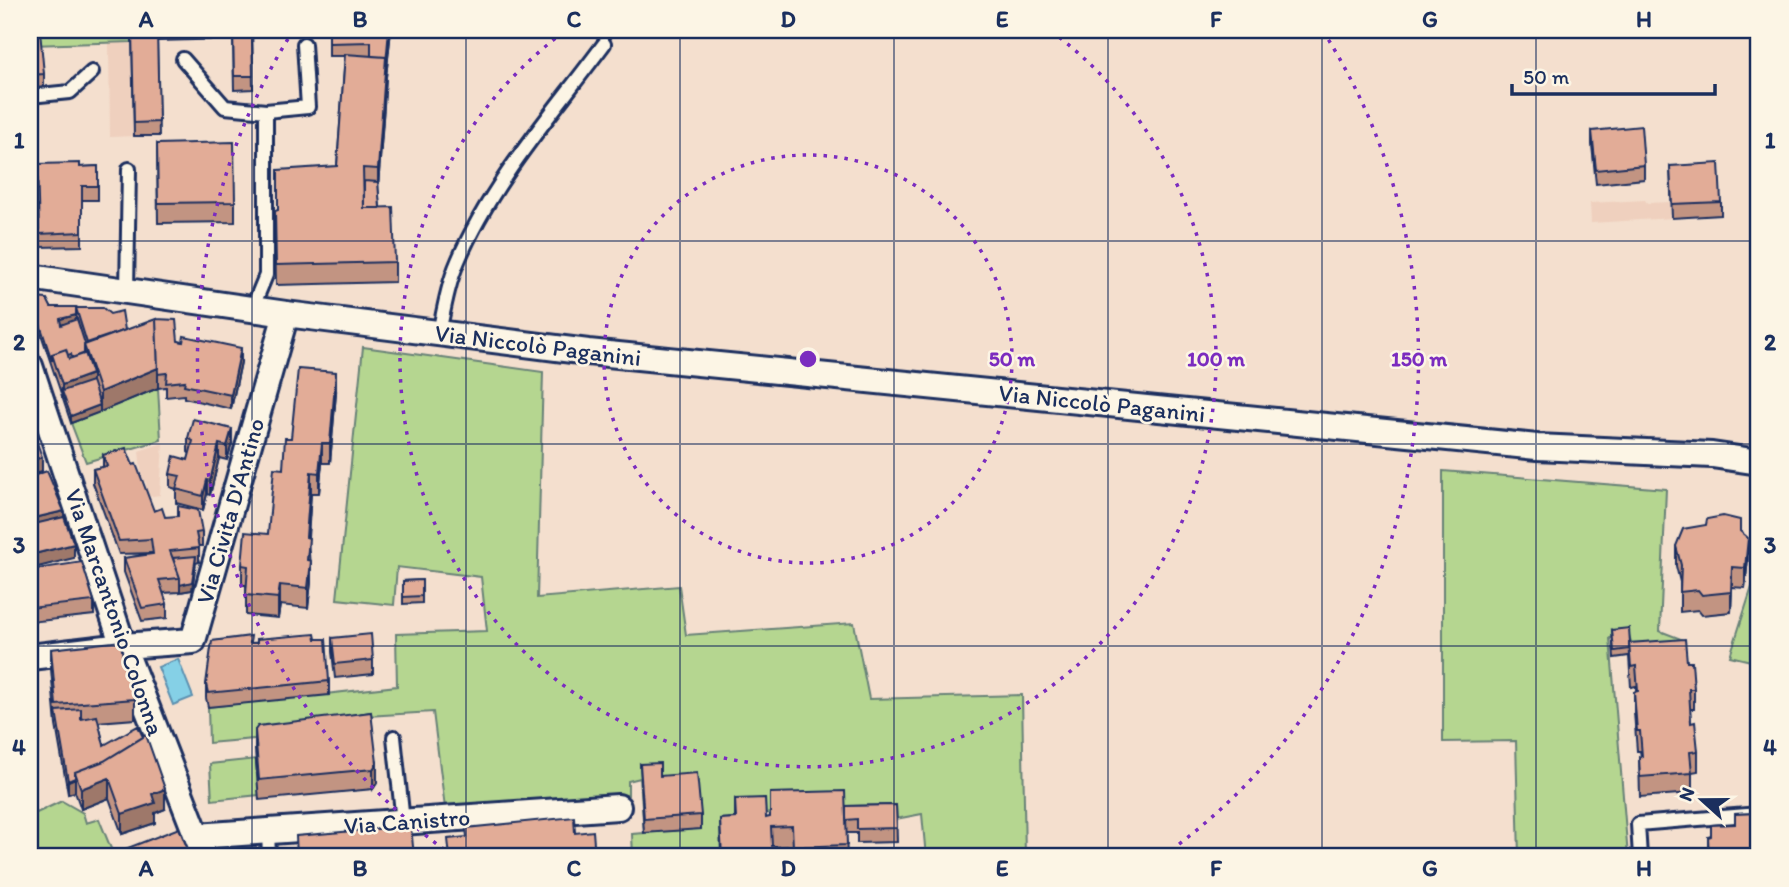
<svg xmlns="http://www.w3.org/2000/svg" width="1789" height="887" viewBox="0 0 1789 887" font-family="Itim,sans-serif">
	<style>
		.built { fill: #efd0be }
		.green { fill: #b5d690; stroke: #688277; stroke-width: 2 }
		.water { fill: #85d0e6; stroke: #5b90b0; stroke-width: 2 }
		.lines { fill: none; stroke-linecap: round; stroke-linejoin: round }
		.service-casing { stroke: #1b2f5e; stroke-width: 18 }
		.minor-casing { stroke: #1b2f5e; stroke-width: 30 }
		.service { stroke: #fcf5e5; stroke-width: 12 }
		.minor { stroke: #fcf5e5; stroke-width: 24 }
		.wall { fill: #c29482; stroke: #1b2f5e; stroke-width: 2 }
		.shaded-wall { fill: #9e786a; stroke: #1b2f5e; stroke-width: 2 }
		.building { fill: #e2ac97; stroke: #1b2f5e; stroke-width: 2 }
		.grid { fill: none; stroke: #1b2f5e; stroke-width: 2; stroke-opacity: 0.55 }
		.ring { fill: none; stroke: #7b2cbf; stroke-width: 3.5; stroke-dasharray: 3.5 7 }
		.labels { text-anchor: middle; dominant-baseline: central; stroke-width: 5; stroke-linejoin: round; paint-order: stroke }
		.street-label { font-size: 24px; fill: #1b2f5e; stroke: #fcf5e5 }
		.centre { fill: #7b2cbf; stroke: #fcf5e5; stroke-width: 3.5 }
		.ring-label { font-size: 21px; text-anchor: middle; font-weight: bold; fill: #7b2cbf; stroke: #fcf5e5; stroke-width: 5; stroke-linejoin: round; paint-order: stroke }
		.neatline { fill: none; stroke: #1b2f5e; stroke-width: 2.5 }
		.grid-label { font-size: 23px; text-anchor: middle; font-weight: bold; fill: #1b2f5e }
	</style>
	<rect width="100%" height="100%" fill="#f4dfce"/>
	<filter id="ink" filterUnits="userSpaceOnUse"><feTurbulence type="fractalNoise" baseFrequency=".0143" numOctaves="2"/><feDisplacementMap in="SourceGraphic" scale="14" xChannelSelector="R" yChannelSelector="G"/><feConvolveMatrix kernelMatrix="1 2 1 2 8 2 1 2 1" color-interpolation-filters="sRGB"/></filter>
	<g filter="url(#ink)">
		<path class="built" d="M109,42H132L134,136L110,137Z
			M1645,200L1647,203L1671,202L1672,218L1591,223L1590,203Z
			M163,443L160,495L147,497L146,482L142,481L139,451Z"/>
		<path class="green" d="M30,30H132V42L30,45Z
			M363,347L543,372L537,598L679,586L686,635L854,623L869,699L1022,695L1025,857H926L922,814L896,819L770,813L736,819L721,857H633L632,834L644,833L640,778L628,781V795L445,808L433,712L367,716V729L209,743L208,707L397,686L396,634L487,631L481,577L397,567L394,605L337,599Z
			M158,388L161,440L86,462L71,423Z
			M1443,471L1666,489L1660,631L1681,639L1675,653L1635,655L1629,635L1610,638L1628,857H1519L1516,741L1443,742Z
			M1759,565V663L1730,656Z
			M256,759L259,795L212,800L210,764Z
			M62,801L83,813L86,823L99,819L114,856L30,857V816Z"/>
		<path class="water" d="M178,659L193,697L173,705L158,667Z"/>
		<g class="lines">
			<defs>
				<path id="service" d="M183,59L225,107L266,111L308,107L304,44
					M30,96L70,92L92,72
					M127,291L129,169
					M252,309L266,275V111
					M439,333C444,309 448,284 458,261C492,181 553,113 604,44
					M394,737L403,822
					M268,831L269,857
					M1640,857L1638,824L1759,814"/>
				<path id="minor" d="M30,277L286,314L588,352L1537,447L1712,455L1759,462
					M30,366L123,646L205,857
					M30,657L123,646L193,641L286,314
					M197,836L618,807"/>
			</defs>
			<use href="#service" class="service-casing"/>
			<use href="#minor" class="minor-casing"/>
			<use href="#service" class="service"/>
			<use href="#minor" class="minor"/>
		</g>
		<path class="wall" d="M132,30H252L253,89L234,90L233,39L157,41L159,136H134Z
			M329,30H391L386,77L378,185L380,208L395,262V282L276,285L275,231L278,210L337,166L345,56H329Z
			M30,32L44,74V87L30,89Z
			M1592,131L1644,165V179L1596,184L1592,145Z
			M157,144L235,202V222L158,223Z
			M37,164L80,167L98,166V200H82V246L39,247Z
			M1670,166L1721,202V215L1672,218Z
			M34,298L51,307H76L125,330L178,341L241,362L231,409L184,398V395L166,397V387L158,388L71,423L35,316Z
			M336,393L330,463H322L319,493H311L308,538L311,582L308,608L280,605L278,618L246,615V585H242V565L268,534L283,469L291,438Z
			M188,438L232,443L227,460L219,458L210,495L207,494L203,510L176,503V489L170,487V474L188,460L190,454L188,452Z
			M103,455L154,511L165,517L202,532V546H199V562L196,563L192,590L180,592L163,593L167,604V618L142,621L124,572V558L151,554V553L119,554L93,483V469L103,467Z
			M1740,532L1748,558L1745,588L1732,587L1731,612L1702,615L1698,610L1680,612V582L1676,566V546Z
			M30,570L94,601V615L30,622Z
			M422,580V603L403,604V581Z
			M1612,630L1630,643L1687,662L1694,689V709H1690L1691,723L1698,751V771L1692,772V793L1640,797L1639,757L1641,756L1640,751H1637L1634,712V692L1636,691V686L1631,687L1629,656L1614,658Z
			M332,638L373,660V674L335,678L332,652Z
			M316,639L329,681V695L208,707L206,698V684L251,643Z
			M51,649L124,667L135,699V719L98,722L104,745L165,809L155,813V823L122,834L109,798L81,809L75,792L68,794L56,725L51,669Z
			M371,712L377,783L373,789L259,800L255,750V730Z
			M640,764L701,815V829L644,833Z
			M735,799L766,818L846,806L896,805L897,842L857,843V833H846L847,857H793L792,846L776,847V857H721L720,819L735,818Z
			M1759,813V850H1756L1757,857H1708V837H1711V825L1735,824V814Z"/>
		<path class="shaded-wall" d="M389,30H391L386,77L378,189V169L386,57Z
			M76,315V322L60,326V319Z
			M241,348V362L231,409V395Z
			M158,368V388L100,412V392Z
			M336,372V393L330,463V443Z
			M92,374V388L62,391V399V385Z
			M100,405V412L71,423V416Z
			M232,429V443L227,460V446Z
			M322,443V463L319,493V473Z
			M219,444V458L210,495V481Z
			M42,457V471L30,475V461Z
			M311,472V493L306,557V537Z
			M207,480V494L203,510V496Z
			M64,511V531L30,539V519Z
			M1748,538V558L1745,588V568Z
			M74,544V558L30,569V555Z
			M196,556L192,590L180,592V585Z
			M311,561V582L308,608V588Z
			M1732,567V587L1731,612V592Z
			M280,585V605L278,618V598Z
			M377,763V783L373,789V769Z
			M75,778V792L68,794V781Z
			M109,778V798L81,809V789Z
			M165,789V809L155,813V823L122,834V814L152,794Z"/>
		<path class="building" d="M132,30H157L159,122L134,123Z
			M233,30H252L253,76H234Z
			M329,30H389L386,63V57L371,56V42L329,43Z
			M40,31L44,74L30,75V32Z
			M345,54L386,57L378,169L363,168L364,208L393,207L395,262L276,265L275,211L278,210V170L337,166Z
			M1641,126L1644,165L1596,170L1592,131Z
			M234,142L235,202L158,203L157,144Z
			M80,163V167L98,166V186H82V232L39,234L37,164Z
			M1719,163L1721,202L1672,204L1670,166Z
			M364,181L378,182L380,208H364Z
			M34,298L47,299L51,307H76V315L60,319L61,325L77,319L85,344L84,345V354L72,358L71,354L68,355L66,349L52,354V361L35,309Z
			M76,308H103L110,314L122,311L125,330L87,343Z
			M156,319L158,368L100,392L84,345Z
			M156,319L176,320L178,341L183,342L184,336L241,348L231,395L184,385L185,381L166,383L167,373L158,374Z
			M66,349L69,359L85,353L92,374L62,385L52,354Z
			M298,369L336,372L330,443H322L319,473L311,472L306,537L309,538L307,560L311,561L308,588L280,585L278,598L246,595L248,566L242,565L245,532L268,534L274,468L283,469L285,438H291Z
			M92,381L100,405L71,416L62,391Z
			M193,419L232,429L227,446L219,444L210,481L207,480L203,496L176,489L180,476L170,474L174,456L188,460L193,441L188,438Z
			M30,423L42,457L30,461Z
			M126,448L133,465L136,464L154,511L162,508L165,517L178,516V506L198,510L202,532L196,533L199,548L170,551L180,578L159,580L167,604L142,608L124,558L153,554L151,539L119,541L93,469L107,466L103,455Z
			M47,471L64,511L30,519V477Z
			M1723,516L1740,520V531L1748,538L1745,568L1732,567L1731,592L1702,595L1698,590L1680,592L1681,565L1676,546L1683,529L1706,525L1707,519Z
			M64,517L74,544L30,555V525Z
			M196,556L192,582L180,585V578L173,558Z
			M82,562L94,601L30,608V570Z
			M422,580V596L403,597V581Z
			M1629,628L1630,643H1629V649L1614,651L1612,630Z
			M315,634L316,639H326L329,681L208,693L206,684L212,641L251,636L250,643H257V639Z
			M371,634L373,660L335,664L332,638Z
			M1685,639L1687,662H1692L1694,689H1689L1691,723L1695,722L1698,751L1690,752L1692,773L1640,777L1639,757L1642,756L1640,731H1637L1634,692L1638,691L1636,666L1631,667L1629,643Z
			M121,641L124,667H132L135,699L56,705L51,649Z
			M1757,686H1759V723Z
			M81,709V719L97,716L104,745L138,726L143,737L104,761L75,772V778L68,781L56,711Z
			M371,712L377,763L373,769L259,780L255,730L258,726Z
			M146,735L165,789L152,794L155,803L122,814L109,778L81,789L75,772L104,761Z
			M660,763V776L697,773L701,815L644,819L640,764Z
			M845,791L847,845L793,847L792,826L771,827L772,846H776V857H722L720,819L736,818L735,799L765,798L766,818L770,817V793Z
			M896,805L897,828L857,829V819L846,820V806Z
			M1759,813V836H1756L1757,857H1709L1708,837L1711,836V825L1735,824V814Z
			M574,817L575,833L593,831L595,857H450L448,839L467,837L466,828Z
			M411,826L414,857H297L296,836Z
			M179,828L191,857H105Z"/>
	</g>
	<path class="grid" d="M252,30V857M466,30V857M680,30V857M894,30V857M1108,30V857M1322,30V857M1536,30V857M30,241H1759M30,444H1759M30,646H1759"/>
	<g class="ring">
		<circle cx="808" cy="359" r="204"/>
		<path d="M1051 31A408 408 0 1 1 565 31"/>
		<path d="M453 856A611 611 0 0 1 293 31M1323 31A611 611 0 0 1 1163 856"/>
	</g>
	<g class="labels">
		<g class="street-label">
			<text transform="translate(538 345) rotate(7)">Via Niccolò Paganini</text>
			<text transform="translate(1102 403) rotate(6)">Via Niccolò Paganini</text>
			<text transform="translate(230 511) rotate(-74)">Via Civita D'Antino</text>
			<text transform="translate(115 612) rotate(71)">Via Marcantonio Colonna</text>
			<text transform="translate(407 821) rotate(-4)">Via Canistro</text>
		</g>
	</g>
	<circle cx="808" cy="359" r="10" class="centre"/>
	<g class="ring-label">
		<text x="1012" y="366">50 m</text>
		<text x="1216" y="366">100 m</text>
		<text x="1419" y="366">150 m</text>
	</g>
	<rect width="1789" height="887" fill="none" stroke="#fcf5e5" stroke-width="77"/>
	<g transform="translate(1702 800) rotate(291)" stroke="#fcf5e5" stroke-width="5" paint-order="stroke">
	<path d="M0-5L12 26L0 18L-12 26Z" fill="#1b2f5e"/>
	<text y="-10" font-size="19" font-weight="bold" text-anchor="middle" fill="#1b2f5e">N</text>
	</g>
	<path d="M1512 84v10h203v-10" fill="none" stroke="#1b2f5e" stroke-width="3.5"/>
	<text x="1523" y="84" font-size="21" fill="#1b2f5e" stroke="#fcf5e5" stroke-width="5" paint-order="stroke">50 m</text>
	<rect x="38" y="38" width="1712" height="810" class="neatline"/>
	<g class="grid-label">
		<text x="146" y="27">A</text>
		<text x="360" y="27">B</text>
		<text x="574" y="27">C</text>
		<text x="788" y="27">D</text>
		<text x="1002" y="27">E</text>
		<text x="1216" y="27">F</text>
		<text x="1430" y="27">G</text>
		<text x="1644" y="27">H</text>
		<text x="19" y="148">1</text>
		<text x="1770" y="148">1</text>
		<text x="19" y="350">2</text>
		<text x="1770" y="350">2</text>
		<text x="19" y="553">3</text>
		<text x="1770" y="553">3</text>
		<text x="19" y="755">4</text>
		<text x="1770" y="755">4</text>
		<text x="146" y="876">A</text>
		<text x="360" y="876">B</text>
		<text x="574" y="876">C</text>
		<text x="788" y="876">D</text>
		<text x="1002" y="876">E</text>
		<text x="1216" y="876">F</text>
		<text x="1430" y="876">G</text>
		<text x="1644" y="876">H</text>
	</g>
</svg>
